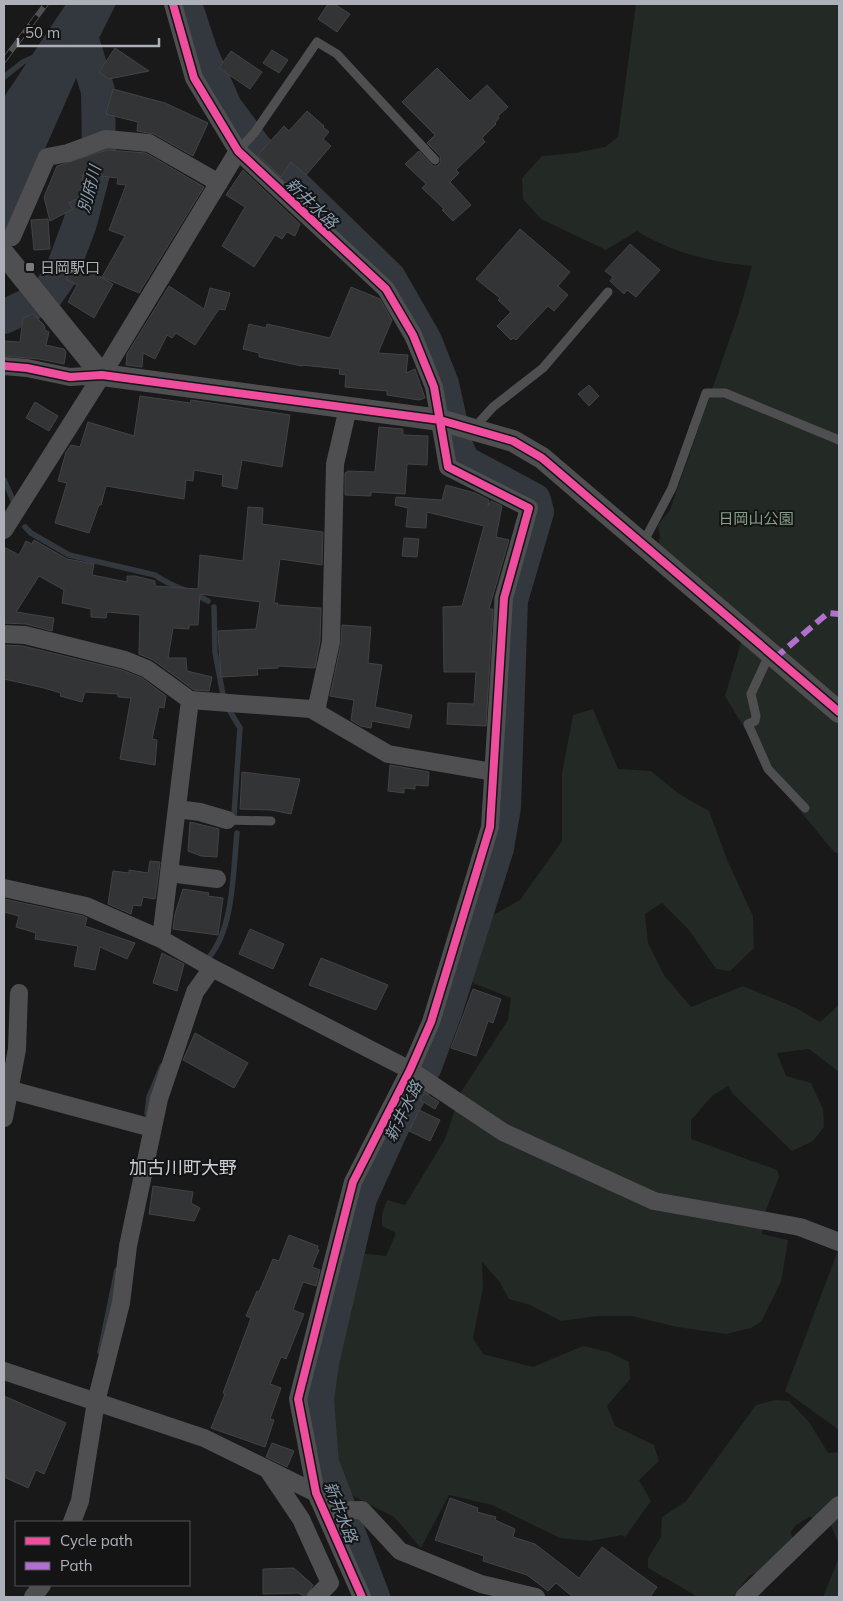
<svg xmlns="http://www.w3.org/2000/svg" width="843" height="1601" viewBox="0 0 843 1601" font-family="Mulish,'Noto Sans JP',sans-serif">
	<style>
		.green { fill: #232924 }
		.water { fill: #32383e }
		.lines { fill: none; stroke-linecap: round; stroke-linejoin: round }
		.stream { stroke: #32383e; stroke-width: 5.5 }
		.river { stroke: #32383e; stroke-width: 34 }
		.building { fill: #333435; stroke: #434346 }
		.service { stroke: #4f4f52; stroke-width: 9 }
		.minor { stroke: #4f4f52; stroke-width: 18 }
		.tertiary { stroke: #4f4f52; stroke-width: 22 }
		.rail-casing { stroke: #505053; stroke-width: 5.5 }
		.rail { stroke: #141415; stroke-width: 4; stroke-dasharray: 11; stroke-linecap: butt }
		.quiet { stroke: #b36fd0; stroke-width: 6; stroke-dasharray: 12 6; stroke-linecap: butt }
		.cycleway-casing { stroke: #141415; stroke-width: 11 }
		.cycleway { stroke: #ef4d9e; stroke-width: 8 }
		.poi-dot { fill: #797b81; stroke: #141415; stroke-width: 2 }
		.labels { text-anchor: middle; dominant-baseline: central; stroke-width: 4; stroke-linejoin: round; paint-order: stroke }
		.poi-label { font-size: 15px; fill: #adb0b8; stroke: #141415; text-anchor: start }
		.park-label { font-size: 15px; fill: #86a188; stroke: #141415 }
		.water-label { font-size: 16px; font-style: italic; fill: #899daf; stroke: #141415 }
		.quarter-label { font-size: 18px; fill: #cdcfd5; stroke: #141415 }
	</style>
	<rect width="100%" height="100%" fill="#19191a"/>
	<path class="green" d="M636,4H839V854L834,852L778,784L725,696L746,626L658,545L660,537L658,525L670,510L739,312L752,266C711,262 673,253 637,231L606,250L541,219L523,199L522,178L542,156L575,153L605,147L618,137Z
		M593,709L618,769L651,771L679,794L709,811L728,862L753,916L754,948L730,971L716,969L689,930L662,903L645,914L648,943L664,975L691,1007L743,986L794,1007L820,1022L839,1005V1072L809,1049L777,1053L786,1076L811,1083L823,1109L824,1127L813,1141L792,1151L733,1094L728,1086L712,1096L691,1120V1139L777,1170L779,1177L764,1215L762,1234L788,1240L781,1282L761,1322L751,1328L726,1334L677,1327L632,1316H597L561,1321L530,1305L509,1299L499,1281L482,1262L483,1288L473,1338L483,1354L533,1367L583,1346L609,1352L629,1362L630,1379L607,1406L615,1426L654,1445L659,1461L639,1480L651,1501L625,1537L622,1535L590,1541L560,1538L492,1505L449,1495L421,1548L394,1517L333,1486L321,1448L314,1395L342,1264L359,1253L386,1256L396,1233L382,1226V1214L387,1200L405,1205L445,1139L461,1092L508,1020L511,998L473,983L470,958L484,920L520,900L562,841V773L573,715Z
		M838,1250L839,1251V1430L785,1391Z
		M775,1400L789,1401L809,1422L828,1453L839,1452V1545L830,1523L809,1517L796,1525L791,1532L795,1549L771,1566L749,1576L733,1597H698L648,1568V1558L661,1537L662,1517L686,1501L756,1405Z
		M839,1557V1597H823Z"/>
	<path class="water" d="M66,4H116L96,44L81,67L4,242V97Z"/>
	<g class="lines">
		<path class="stream" d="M4,77L23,62L34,57
			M4,480L13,500
			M25,527L31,533L69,555L155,575C171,587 191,591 208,601
			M214,607L215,652L223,695
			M228,708L240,728L234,815
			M210,956C234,926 233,870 237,833
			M147,1114L149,1097L162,1066
			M100,1352L117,1270"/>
		<path class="river" d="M185,4L201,53L225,107L256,149L389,278L425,341L442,384L455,443L463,462L534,500L537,512L511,600L504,807L497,848L445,1012L425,1066L395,1121L360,1198L322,1363L317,1400L322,1463L373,1597
			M4,317L45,297L61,274L80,223L99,151L98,91L79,30L89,10L95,4"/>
	</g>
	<path class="building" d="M328,4H334L350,14L337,32L318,19Z
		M115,48L149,71L109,79L99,72Z
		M272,50L288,60L279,73L263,63Z
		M231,51L262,72L250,89L219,68Z
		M437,68L470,101L487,85L508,107L498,116L499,118L495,123L496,124L482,138L485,142L456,170L459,173L450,182L471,205L453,221L442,210L444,209L422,188L426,184L405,164L419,151L433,166H437L441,162L440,156L427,143L435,135L402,102Z
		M113,89L165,103L208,123L193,156L154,134L137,131L138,122L106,114Z
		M307,111L324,126L323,127L329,132L323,139L331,146L306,175L291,162L281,177L258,155L284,126L289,131Z
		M107,150L146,153L204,187L139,293L102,277L125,236L109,230L126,185L117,184L118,178L83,174L80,197L69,203L73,209L50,221L44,197L57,166Z
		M243,170L300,224L295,236L287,232L282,239L275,235L254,267L222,246L245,207L226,195Z
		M48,219L50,249L34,250L31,220Z
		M520,229L570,272L558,286L568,295L554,311L548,306L516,340L513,338L511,340L497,326L511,312L498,300L500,298L476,279Z
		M630,244L660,270L636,297L627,290L624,294L610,281L613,277L605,271Z
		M75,262L113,284L94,318L68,302L77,285L66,279Z
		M169,286L204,309L210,288L230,293L225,310L219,309L195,345L176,333L172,338L167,335L155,359L143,353L142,367L126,365L127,354Z
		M351,287L380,299L392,320L378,353L408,355L406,373L415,369L425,398L419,400L387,395V391L345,387L346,375L339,374L340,369L302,365V366L259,357V353L243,349L249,324L266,328L267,324L330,338Z
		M33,314L44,325L45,330L49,332L46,345L64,349L66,352L64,364L39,359L4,356V341L20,342L23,318Z
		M589,385L599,396L589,406L578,394Z
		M140,396L190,403L191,400L290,415L282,467L242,460L237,489L222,486L223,475L194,470L193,481L186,480L184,499L106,486L101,505H99L89,533L55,523L67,483L58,481L66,452L71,445L80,447L88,422L134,436Z
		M35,402L58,416L49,431L26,418Z
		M379,427L403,429V435L428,436L427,465L407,464L405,494L371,492V496L345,495V473L348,471L375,472Z
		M446,485L475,493L489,500L488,506L491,501L502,506L496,537L509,540L489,609H493L486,726L447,724L448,703L474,704L476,672H444L443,607L462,606L484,526L427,512L426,528L406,527L408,508L395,505L396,497L442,500Z
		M248,507L263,508L262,524L323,532L322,565L280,559L274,603H278L277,605L321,608L320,641L315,668L278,666V668L257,669L258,675L221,677L218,631L256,629L260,602L200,594L198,625H189V629L173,628L168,658H186L187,671L212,677L209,691L194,690L153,660L139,654L140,615L107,612L106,618L91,617V609L62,603L64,590L39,576L16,612L54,618L52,631L26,624L4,623V547L19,555L26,541L32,544L34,540L67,559L94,564L92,575L127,582V576H135L155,581V586L198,589L200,555L243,561Z
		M404,538L419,539L417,557L402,556Z
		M342,625L371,627L368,663L382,665L375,707L412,715L409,728L372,721L371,728L361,726L351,720L354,700L330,696L341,644Z
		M4,645L23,646L122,670L142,678L166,696L164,708L159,707L152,739L157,740L155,765L120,759L131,698L118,697V694L85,692L82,702L60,696L61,693L44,688L4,679Z
		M390,765L429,772L428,786L415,785V789L404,788V793L388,791Z
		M242,772L300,779L291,814L271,810L240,809Z
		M190,822L219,829L217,857L201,856L188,851Z
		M150,861L160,862L155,899L143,897L141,906L133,905L131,914L108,904L113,871L129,873V870L148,873Z
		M183,889L209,893L208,896L223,898L218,935L173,929L175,914Z
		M4,899L83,916L87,918L85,926L135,943L127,959L100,947L95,970L74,966L78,946L35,939L36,933L16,927L19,916L4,912Z
		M250,929L284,944L273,969L239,954Z
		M162,953L184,964L177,991L153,983Z
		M321,958L388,985L376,1010L309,985Z
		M473,989L501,999L493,1023L488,1021L476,1056L451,1048Z
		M195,1033L248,1063L234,1088L183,1060Z
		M425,1093L439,1102L435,1109L420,1100Z
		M419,1110L440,1120L430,1141L409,1131Z
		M153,1186L193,1192L191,1203L200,1208L194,1221L149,1214Z
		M289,1235L318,1246L317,1249L319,1250L312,1267L320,1270L316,1286L303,1282L293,1310L304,1314L286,1359L281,1357L270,1384L281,1388L270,1419L274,1420L265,1447L211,1428L225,1394L223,1393L251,1318L246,1316L257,1291L259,1292L273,1259L279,1261Z
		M4,1396L66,1423L44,1474L36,1470L28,1488L4,1477Z
		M272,1443L294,1451L287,1467L266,1457Z
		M450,1498L478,1508L477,1512L496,1517L495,1520L515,1529L513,1537L535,1544L579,1578L602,1547L657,1587L650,1597H573L556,1583L548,1591L527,1575L483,1561L484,1556L435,1540Z
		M294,1568L313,1585L306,1597L298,1593L263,1594V1569Z"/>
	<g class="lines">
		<path class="service" d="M238,151L255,132L317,42L337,54L435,160
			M474,428L493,407L543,368L608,292
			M643,543L672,488L706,393H725L839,440
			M770,653L751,694L756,716L755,721L748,724L768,769L805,808
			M227,820L271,821"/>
		<path class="minor" d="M173,4L194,78L238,151L386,289L413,335L434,387L448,467L529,508L504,598L490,827L431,1022L410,1070L353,1182L298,1399L316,1493L362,1597
			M12,237L47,157L68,153L106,139L149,143L219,183
			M4,366L27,368L70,377L102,375
			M4,530L102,375L238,151
			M4,634L25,635L125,660L147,669L190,700L311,709L388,754L493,772
			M316,711L331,642L335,464L348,408
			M177,809L200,812L227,820
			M169,873L217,879
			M4,888L86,906L161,939L212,968L410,1070L503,1132L654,1201L800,1227L839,1242
			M161,939L190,700
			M11,1090L152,1128
			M4,1118L17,1049L19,993
			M4,1371L204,1438L316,1493
			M270,1473L301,1519L330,1583L316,1597
			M325,1511L362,1510L400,1551L481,1584L536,1597
			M72,1522L80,1501L96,1402L121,1303L128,1246L159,1099L195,992L212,968
			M33,1597L42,1585
			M744,1597L839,1505"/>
		<path class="tertiary" d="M4,254L102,375L440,420L513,441L542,458L839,712"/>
		<defs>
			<path id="rail" d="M4,60L46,4"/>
		</defs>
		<use href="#rail" class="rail-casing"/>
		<use href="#rail" class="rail"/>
		<path class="quiet" d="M775,658L828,613L839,614"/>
		<defs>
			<path id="cycleway" d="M173,4L194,78L238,151L386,289L413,335L434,387L448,467L529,508L504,598L490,827L431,1022L410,1070L353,1182L298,1399L316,1493L362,1597
				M4,366L27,368L70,377L102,375L440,420L513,441L542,458L839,712"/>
		</defs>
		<use href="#cycleway" class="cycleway-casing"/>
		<use href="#cycleway" class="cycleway"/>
	</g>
	<rect class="poi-dot" x="25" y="262" width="10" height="10" rx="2.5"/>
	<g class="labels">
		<g class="poi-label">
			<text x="40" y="267">日岡駅口</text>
		</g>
		<g class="park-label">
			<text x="756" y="518">日岡山公園</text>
		</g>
		<g class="water-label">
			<text transform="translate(89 189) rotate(-75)">別府川</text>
			<text transform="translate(312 203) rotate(44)">新井水路</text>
			<text transform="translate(403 1111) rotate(-64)">新井水路</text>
			<text transform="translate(341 1512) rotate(69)">新井水路</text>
		</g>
		<g class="quarter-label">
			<text x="183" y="1167">加古川町大野</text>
		</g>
	</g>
	<rect width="843" height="1601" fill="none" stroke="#adb0b8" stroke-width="10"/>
	<rect x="15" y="1521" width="175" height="65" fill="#141415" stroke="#515256"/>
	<rect x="25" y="1537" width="25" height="8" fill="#ef4d9e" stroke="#515256"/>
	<text x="60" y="1546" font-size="15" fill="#adb0b8">Cycle path</text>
	<rect x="25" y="1562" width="25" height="8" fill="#b36fd0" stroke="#515256"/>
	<text x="60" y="1571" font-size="15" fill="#adb0b8">Path</text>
	<path d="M18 38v8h141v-8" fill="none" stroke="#adb0b8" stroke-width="2.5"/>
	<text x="25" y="38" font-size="15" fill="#adb0b8" stroke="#141415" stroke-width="4" paint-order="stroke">50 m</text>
</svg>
